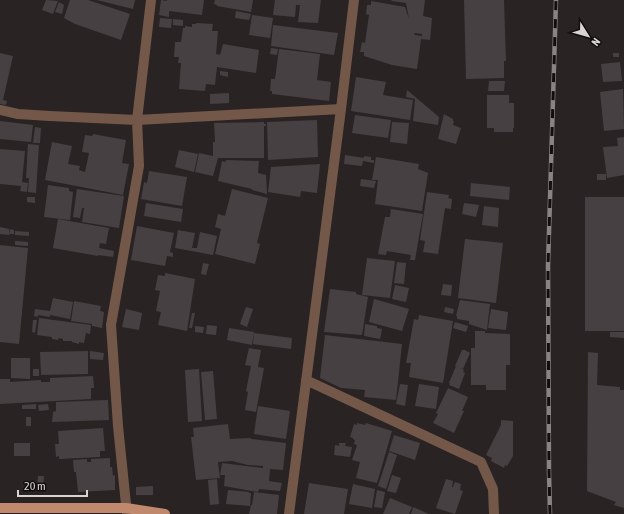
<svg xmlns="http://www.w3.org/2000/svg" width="624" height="514" viewBox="0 0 624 514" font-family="'Asap Condensed',sans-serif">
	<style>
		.building { fill: #464043; fill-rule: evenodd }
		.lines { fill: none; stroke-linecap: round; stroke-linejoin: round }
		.minor { stroke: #73584a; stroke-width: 10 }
		.major { stroke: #c0896d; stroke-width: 10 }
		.rail-casing { stroke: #898383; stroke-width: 4.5 }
		.rail { stroke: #110e0e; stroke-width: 3; stroke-dasharray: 9; stroke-linecap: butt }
	</style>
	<rect width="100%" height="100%" fill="#2a2323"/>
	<path class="building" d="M46,0L58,1L53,14L42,10Z
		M70,0H88L130,14L121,40L75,24L64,18Z
		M97,0H135L133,9Z
		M161,0L167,1V0H204L202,15L169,11V17L159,15Z
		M215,0H253L251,12L217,6V5L214,4Z
		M275,0H321L318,23L298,22L300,5H296L295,17L273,15Z
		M392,0H425L423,16L432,18L430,40L421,39L417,69L392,65L364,56V52H360L362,42L365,43L369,15L366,14L367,5H371V1L405,7L409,19L406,3L391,1ZM414,33L422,34V36L415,35Z
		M464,0H504L506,61H504V78L466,79Z
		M59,2L64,5L62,14L55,12Z
		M236,11L251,14L249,20L235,18Z
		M252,15L273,18L270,38L249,35Z
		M160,18L172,19L171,28L159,27Z
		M173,19L183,20V26L173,25Z
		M196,23L213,24L212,31H218L216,54L220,55L223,44L259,50L256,73L217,67L215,85L206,84L205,91L179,89L181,63H178L179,57H174L175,42H181L183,28H185V26L192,27V24H196Z
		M273,25L338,33L334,55L271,46Z
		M271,48L278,49L277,55L270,54Z
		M279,49L320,54L317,80L331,82L329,101L272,94V91H270L271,79H275Z
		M0,53L13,56L3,100L7,101L6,105L0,104Z
		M613,53H619V57H613Z
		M620,62L622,81L603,82L601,64Z
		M220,71L228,72V77L220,75Z
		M356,77L386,82L383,95L413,100L410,120L351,111Z
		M489,81H505L504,91H488Z
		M623,89L624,129L604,131L600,92Z
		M407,90L439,117L438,125L413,121L415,99L406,97Z
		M229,93V103L210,104V94Z
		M487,95H509V103H514V128H513V132H494V128H487Z
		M444,114L453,119V121H454L453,125L461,128L456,144L438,139Z
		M355,115L391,120L388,138L352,133Z
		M317,120L318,157L268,160L267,122Z
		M0,121L33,125L31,142L0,139Z
		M264,122V124H266V126H264V158H218L213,176L195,172L199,153L213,156V142H215L214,123Z
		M392,122L409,123L407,144L390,142Z
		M35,127L41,128L40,143H33Z
		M93,134L126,140L122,163L129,164L123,195L45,180L52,142L72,146L68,164L80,166L79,170L85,172L89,153L82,152L85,135L92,136Z
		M624,137V175L607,178L603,147L618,146L617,138Z
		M28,144L39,145L36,193L28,192L29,178H26Z
		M0,149L25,151L22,182L28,183L27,192L20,191L21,186L0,184Z
		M179,150L198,154L194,172L175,167Z
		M345,155L364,158V156L371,157V160H374V163L363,161L362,166L344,164Z
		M376,157L419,164L418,169L428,173L422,211L375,204L378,180H372Z
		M226,160L259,161L258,173L266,175L267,194L252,190V189L218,181L222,161L226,162Z
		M320,164L317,193L301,191L300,197L268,192L271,167Z
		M149,171L187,177L182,206L141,199L144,182L147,183Z
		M597,174H606V180H597Z
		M361,179L376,181L374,188L360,186Z
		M471,183L510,187L509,200L470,196Z
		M48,185L69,188V191L73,192L70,220L44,217Z
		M77,189L124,196L119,228L82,222L84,208H82L80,218L73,217Z
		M232,189L268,198L257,243L260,244L255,264L215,254L221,229L215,227L218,214L225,216Z
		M427,192L449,195L448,198L452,199L451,209L445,208L438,254L423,252L425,241L420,240Z
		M27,197H35V203L27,202Z
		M585,197H624V331H585Z
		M146,203L183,209L181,222L144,216Z
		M464,203L479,205L476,217L462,214Z
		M484,206L499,208L498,227L482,225Z
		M391,209L423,214L415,260H410L411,255L387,251L386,255L378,254L385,217H390Z
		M58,219L109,228L106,244L100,243L99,248L114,251L113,257L98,255V256L53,248Z
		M137,226L174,233L170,252L173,253V257L167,256L165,266L131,260Z
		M0,227L9,229V235L0,234Z
		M10,229L14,230V234H9Z
		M178,230L195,233L192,248H197L200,232L217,236L213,255L175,248Z
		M15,231L29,232V236L15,235Z
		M465,239L503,243L496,303L458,298Z
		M15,241L28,242V246L15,245Z
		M0,245L28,248L19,344L0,342Z
		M367,258L395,261L390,298L362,295Z
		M397,262L406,263L404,284L394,283Z
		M203,263L209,264L206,275L201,274Z
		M165,273L195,279L187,331L158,325L161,312L156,311L160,291L155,290L158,275L165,276Z
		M443,284L452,285L451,296L441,295Z
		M395,285L409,288L406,302L392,299Z
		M330,289L356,292V294L368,297L362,335L324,332Z
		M53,298L73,302L70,319L50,315V317L38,315V317L34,316L35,309L50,311Z
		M374,299L409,309L402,331L369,322Z
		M460,300L490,304L487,330L469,324V321L457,319V316H456Z
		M74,301L101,306L100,311L104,312L102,328L92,326V324L71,321Z
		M246,307L253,309L247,327L240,324Z
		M445,307L454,309L453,314L444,312Z
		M126,309L142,313L139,330L122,327Z
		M491,309L508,312L506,330L488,328Z
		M192,313H195L192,328H189Z
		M419,315L453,321L443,383L409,377L411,363H406L414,319L418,320Z
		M39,318L91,325L90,334L86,333L84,343L79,342V344L72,342V341H63V339L59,338L58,340L52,339V337L37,335Z
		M33,320H37L35,333L32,332Z
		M455,322L468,326L466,332L453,328Z
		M365,324L377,326V328L382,329L380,339L364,336Z
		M207,325L217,326L216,335L206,334Z
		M195,326L204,327L203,333L195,332Z
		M229,328L254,332L252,345L227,340Z
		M475,331H485V333L510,334V365H506V390H486V385H471V348H475Z
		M610,332H624V338L610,337Z
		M254,333L292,338L291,349L253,344Z
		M325,335L402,344L396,400L364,397L365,390L341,388L320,378Z
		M249,348L261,350L258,367L264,368L256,412L245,410L248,392L246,391L251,366L245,365Z
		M462,350H465L470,353L463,369L455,366Z
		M88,351V374L41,375L40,352Z
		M90,351L104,353L103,360L90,359Z
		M588,352L598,353L597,385L620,387V390H624V508L614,505L616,502L587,491Z
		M11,358H30V379L11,378Z
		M456,366L464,370L463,372L465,373L459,389L449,385L450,383H449Z
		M33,369H39V376H33Z
		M199,369L202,421L188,422L185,370Z
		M213,371L217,419L205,420L201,372Z
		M93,376L94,388H91V399L0,404V379H10V382L41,380V382H50V378Z
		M400,384L408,385L405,406L396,404Z
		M419,384L439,387L436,409L415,406Z
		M448,388L468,397L462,411H464L454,433L433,423L438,414L436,413Z
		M108,400L109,420L52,422L53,412L56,411V402Z
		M36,404V409H22V405Z
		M48,404L49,410L39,411L38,405Z
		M258,406L290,411L286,439L254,434Z
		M26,417H31V426H26Z
		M501,420L513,421V456L507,466L505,465L504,468L491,461L492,458L486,455L501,425Z
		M357,423L365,425L366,423L392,431L377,483L356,478L360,462L352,460L357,445L354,444L355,440L353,439V438L350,437L354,424L357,425Z
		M228,424L230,439L251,438V439L286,443L283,470L270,469L269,481L282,483L280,491L259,489L258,492L224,486L225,475H220L222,463L263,468V466L248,465L232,461L218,462L220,478L196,480L191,437H194L193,428Z
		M103,428L105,451H100V457L59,459V456L56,457L55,444H59L58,431Z
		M394,435L420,443L415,460L389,451Z
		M14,443H30V456H14Z
		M339,443H346L345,446L352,447L350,457L334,455L335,445L339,446Z
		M389,452L397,455L386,489L378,486Z
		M110,458V467H112L113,476L115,475V490L78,492L76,472H74L73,460L87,459V462H91V459Z
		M392,475L401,478L396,493L387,491Z
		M38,476H44L43,488H37Z
		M217,479L219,504L210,505L208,480Z
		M446,479L453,481L452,487H453L455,482L461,484L460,490L463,491L455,514L436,508Z
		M309,483L348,489L344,514H304Z
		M353,484L375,489L372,508L349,504Z
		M153,486V495H136V487Z
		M228,490L249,492V493H251L250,506L226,504Z
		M377,490L385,492L382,508L374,507Z
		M254,492L279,495L277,514H249L251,505H252Z
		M390,498L412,507L409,514H383Z
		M413,507L429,514H411Z"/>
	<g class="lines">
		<path class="minor" d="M0,110L18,114L50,116L137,120L341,109
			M306,380L481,462L493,489L494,514
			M127,514L118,426L111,325L139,166L137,120L151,0
			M289,514L341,109L354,0"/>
		<path class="major" d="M0,508H126L165,514"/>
		<defs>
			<path id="rail" d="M550,514L549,472L548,266L556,0"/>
		</defs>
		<use href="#rail" class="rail-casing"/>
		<use href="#rail" class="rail"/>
	</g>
	<g transform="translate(588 36) rotate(127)" stroke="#110e0e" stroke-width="3" paint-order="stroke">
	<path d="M0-3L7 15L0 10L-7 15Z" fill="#d9d4d4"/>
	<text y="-6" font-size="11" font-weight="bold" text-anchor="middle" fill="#d9d4d4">N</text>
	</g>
	<path d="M18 490v6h69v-6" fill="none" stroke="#d9d4d4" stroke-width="2"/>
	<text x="24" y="490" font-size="12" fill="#d9d4d4" stroke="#110e0e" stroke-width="3" paint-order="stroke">20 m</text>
</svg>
